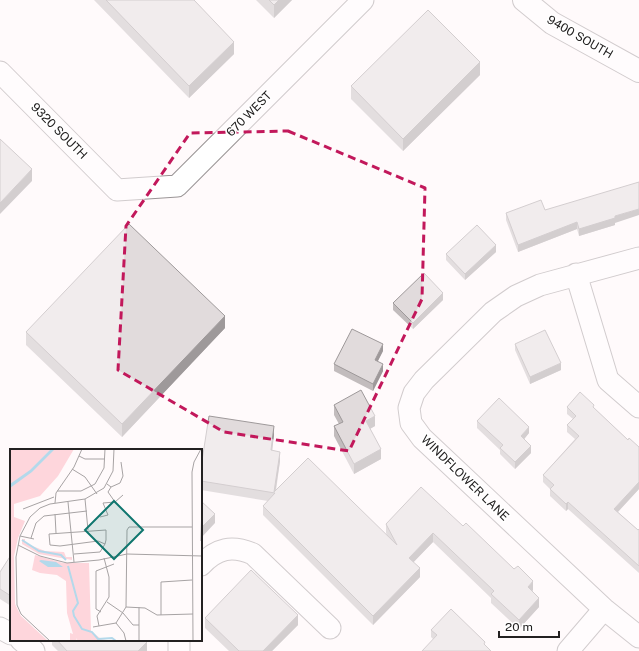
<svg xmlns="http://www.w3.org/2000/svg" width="639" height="651" viewBox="0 0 639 651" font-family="'Public Sans',sans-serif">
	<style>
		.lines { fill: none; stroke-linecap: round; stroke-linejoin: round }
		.minor-casing { stroke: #9a9596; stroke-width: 23 }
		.tertiary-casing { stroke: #9a9596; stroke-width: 24 }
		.minor { stroke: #fff; stroke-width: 21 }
		.tertiary { stroke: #fff; stroke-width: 22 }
		.wall { fill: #c2bcbd }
		.shaded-wall { fill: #9e999a }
		.building { fill: #e1dbdc; stroke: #9e999a }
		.marked { fill: none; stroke: #c2185b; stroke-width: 3; stroke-dasharray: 8 5; stroke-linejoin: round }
		.labels { text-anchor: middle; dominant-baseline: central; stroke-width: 3; stroke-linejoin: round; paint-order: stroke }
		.street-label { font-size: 12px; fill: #232121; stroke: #fff }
		.inset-river { fill: none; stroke: #b3d9eb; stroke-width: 2 }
		.inset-road { fill: none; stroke: #a7a3a4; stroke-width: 1 }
		.view { fill: #0f766e; fill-opacity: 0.15; stroke: #0f766e; stroke-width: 2 }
		.inset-edge { fill: none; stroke: #232121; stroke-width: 2 }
	</style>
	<rect width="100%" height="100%" fill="#fffafb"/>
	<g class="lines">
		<defs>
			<path id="minor" d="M0,72L117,190L177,186L363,0
				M639,258L540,285L516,296L493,312L424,380L414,393L409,408L411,423L422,438L604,609L639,637
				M576,274L608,380L639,407
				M201,565C217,548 232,545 253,554L330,628
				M0,628L11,634
				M21,640L34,651
				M179,651V640
				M568,651L604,609"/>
			<path id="tertiary" d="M524,0L552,23L639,71"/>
		</defs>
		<use href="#minor" class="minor-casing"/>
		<use href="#tertiary" class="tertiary-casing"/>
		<use href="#minor" class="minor"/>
		<use href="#tertiary" class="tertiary"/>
	</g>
	<path class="wall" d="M94,0H194L234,54L189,98Z
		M256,0H292L274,18Z
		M480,75L403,151L351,99V86Z
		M545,210L615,223V225L579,236L577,229L518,252L506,220V213Z
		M496,252L465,280L446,260V254Z
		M443,300L413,329L393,310V303Z
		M225,328L122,437L26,345V332Z
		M515,344L561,370L530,384L515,350Z
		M383,351L377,362L383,371L373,391L334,371V364Z
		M334,405L375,426L370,429L381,459L354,474L334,436V426L339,424L334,415Z
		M567,407L594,408L628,440L639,447V489L618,512L638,530L639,529V573L568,509L566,511L550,496V489L543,482V475L575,439L567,432V425L573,419L567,414Z
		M477,421L529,433L524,439L531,453L515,469L500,454V450L477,428Z
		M274,435L272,451L280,461L276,491L387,535L386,533V524L463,526L533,590L532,591L539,607L519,629L491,603V598L433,542L413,562L420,577L373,625L263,515V506L268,501L201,490V467Z
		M11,555V606L0,599V572Z
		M205,618L298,625L272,651H229L205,628Z
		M431,630L485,642L433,639L431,637Z
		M52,640H145L147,651H58L52,645Z"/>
	<path class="shaded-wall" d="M279,0H292L274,18V5Z
		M234,42V54L189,98V86Z
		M480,62V75L403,151V139Z
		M32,169V181L0,214V203Z
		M639,209V215L615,223V225L579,236V229L615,216Z
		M577,222V229L518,252V245Z
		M496,245V252L465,280V274Z
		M443,293V300L413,329V323Z
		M225,316V328L122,437V424Z
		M383,344V351L375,367V360Z
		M561,363V370L530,384V377Z
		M383,364V371L373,391V384Z
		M375,416V426L366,431V421Z
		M274,426V435L271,460V450Z
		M529,427V433L521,443V436Z
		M531,446V453L515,469V462Z
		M381,449V459L354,474V464Z
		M280,452V461L275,493H274Z
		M639,482V489L614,516V509Z
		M568,502V509L566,511V504Z
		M215,514V523L201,538V528Z
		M433,533V542L409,567V558Z
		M420,568V577L373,625V616Z
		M533,581V590L528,596V587Z
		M539,598V607L519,629V620Z
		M298,615V625L272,651H263Z
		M147,642V651H138Z"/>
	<path class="building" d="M106,0H194L234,42L189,86Z
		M269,0H279L274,5Z
		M428,10L480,62L403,139L351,86Z
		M0,139L32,169L0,203Z
		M639,182V209L615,216V218L579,229L577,222L518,245L506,213L541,200L545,210Z
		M129,224L225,316L122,424L26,332Z
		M477,225L496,245L465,274L446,254Z
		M424,273L443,293L413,323L393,303Z
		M352,329L383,344L375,360L383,364L373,384L334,364Z
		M545,330L561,363L530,377L515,344Z
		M361,390L375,416L366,421L381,449L354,464L334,426L343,422L334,405Z
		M580,392L594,405L593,407L628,440L629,438L639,447V482L614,509L638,530L639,529V566L568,502L566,504L550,489L554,485L543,475L579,436L567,425L576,416L567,407Z
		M499,398L529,427L521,436L531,446L515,462L500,448L503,445L477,421Z
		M209,416L274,426L271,450L280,452L274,492L308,458L397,545L386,524L421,487L463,526L466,523L514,569L518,566L533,581L528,587L539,598L519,620L491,594L494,591L433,533L409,558L420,568L373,616L263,506L275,493L201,481V467Z
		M201,501L215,514L201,528Z
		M11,555V596L0,589V572Z
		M251,570L298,615L263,651H239L205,618Z
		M451,609L485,642L484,644L491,651H422L437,635L431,630Z
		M57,640H145L147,642L138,651H67Z"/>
	<path d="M0 0H639V651H0ZM288,131L425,188L422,299L349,451L224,432L118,370L126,226L190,133Z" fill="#fffafb" fill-opacity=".55" fill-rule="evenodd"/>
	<path class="marked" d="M288,131L425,188L422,299L349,451L224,432L118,370L126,226L190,133Z"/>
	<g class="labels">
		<g class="street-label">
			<text transform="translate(580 37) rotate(30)">9400 SOUTH</text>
			<text transform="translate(249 114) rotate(-45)">670 WEST</text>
			<text transform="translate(59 131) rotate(45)">9320 SOUTH</text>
			<text transform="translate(465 478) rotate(44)">WINDFLOWER LANE</text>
		</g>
	</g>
	<g transform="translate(10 449)">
		<rect width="192" height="192" fill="#fffafb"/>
		<path d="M0,0H64L48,27L30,47L4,55V68L15,72L8,89L4,107L5,155L11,167L38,192H0ZM12,90H15V94L35,102L54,103L56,108H62V111L29,105L12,95ZM25,106L53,114H79L81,182L91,190L102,192H68L66,189L67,192L60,191V184L63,185L57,164L56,132L47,126L30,124L22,121Z" fill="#fed6dc"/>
		<path d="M41,0H45L22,23L0,39V35L20,21ZM31,111L46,113L53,118H38L29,112Z" fill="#b3d9eb"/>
		<path class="inset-river" d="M12,91L29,102L51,106L56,111M58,117L68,154L63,162L64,167L72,180L82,183L88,190L102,189L106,192"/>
		<path class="inset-road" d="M69,7L75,10H95M62,20L75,28L87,45M97,35L101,38L110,34L113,27L111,13M101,38L98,43L105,53M47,42H71L85,35L94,19L95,0M75,50L78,81M58,53L64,113M45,54L46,44L64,18L72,0M13,60L44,48M45,65L46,84M90,68L98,66L93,54L105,53L113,46M10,87L24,90M21,89L26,74L34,67L77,62M191,92L192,51M8,96L30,107L57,114L89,111L117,105L192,107M64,105L90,103L95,95L96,91V81L39,85L40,96L50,97L88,92L95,95M97,153L113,164L123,176H129M116,158L135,159L147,166L183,165M129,158V192M91,163L86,160V122L104,115M151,166V133L182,131M106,174L114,184L116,192M89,177L87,167L99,148V128L94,109M83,178L106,174L116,158L117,81L119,78H182M40,192L11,165L7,156L6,108L10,87L20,68L30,59L40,55L75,50L94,39L103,22L104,0M183,192L182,23L184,13L191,0"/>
		<path class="view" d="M104,52L133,81L104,110L75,81Z"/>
		<rect width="192" height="192" class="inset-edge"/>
	</g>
	<path d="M499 631v6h60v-6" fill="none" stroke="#232121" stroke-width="2"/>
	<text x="505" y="631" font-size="12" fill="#232121" stroke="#ffffff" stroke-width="3" paint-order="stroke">20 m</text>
</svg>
